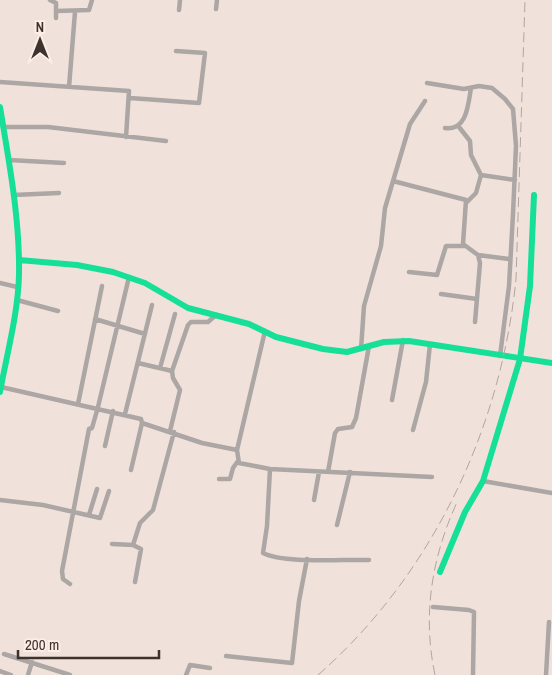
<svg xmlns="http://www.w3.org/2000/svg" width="552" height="675" viewBox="0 0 552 675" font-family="'Archivo Narrow',sans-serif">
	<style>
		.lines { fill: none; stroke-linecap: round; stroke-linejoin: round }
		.street { stroke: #aca6a5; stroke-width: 4.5 }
		.fast { stroke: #16e098; stroke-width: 6 }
		.rail { stroke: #afa6a3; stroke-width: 1; stroke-dasharray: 10 5; stroke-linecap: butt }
	</style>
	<rect width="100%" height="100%" fill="#f0e2da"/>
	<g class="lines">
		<path class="street" d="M50,0L56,3V18
			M216,9L217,0
			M179,10L180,0
			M56,11L89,10L92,0
			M0,82L129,91L126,137
			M427,83L464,89L479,86L492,88L505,99L513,109L516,146L513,214L509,286L500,356
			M69,87L75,12
			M130,98L199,103L205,53L176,51
			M3,127H48L166,141
			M459,127L470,141L471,155L481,175L515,180
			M445,128C467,131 468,105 471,88
			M9,160L64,163
			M393,181L466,200L463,244L478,255L480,263L475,322
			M13,195L59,193
			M467,202L476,193L481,175
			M478,255L509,259
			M409,272L437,275L446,246H464
			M0,283L17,287
			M441,294L477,299
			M17,300L58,311
			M95,319L145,334
			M265,331L237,450L239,463L270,469L432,477
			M361,349L364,306L381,246L385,208L410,124L425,101
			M138,363L172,371
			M160,368L175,314
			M1,387L141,419L142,423L131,470
			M392,400L403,340
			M78,404L102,286
			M125,414L152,305
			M142,423L202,443L237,450
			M413,430L426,382L430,344
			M170,431L180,390L173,378L172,371L188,325L191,322H208L216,315
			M105,446L113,411
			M270,469L267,526L263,553C284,564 344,559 369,560
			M328,472L335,433L338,429L352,427L356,418L369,346
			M219,479H230L233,468L238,461
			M483,481L552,493
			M0,500L43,505L100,518L109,491
			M314,500L319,472
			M89,515L97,489
			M337,525L350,472
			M112,544L133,545L141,549L135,582
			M133,545L140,523L153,510L174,432
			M70,584L63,579L62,571L89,429L92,428L98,407L129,277
			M433,607L469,610L474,612L473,675
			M4,654L70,675
			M226,656L292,663L299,601L307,559
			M0,671L11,675
			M28,675L32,662
			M186,675L190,665L210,668
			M546,675L549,622"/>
		<path class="fast" d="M0,107C9,162 20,219 19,275C18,314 7,353 0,392
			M19,260L77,265L113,272L145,283L188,308L249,324L276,337L323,349L347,352L384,342L409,341L552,363
			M440,572L465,512L483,481L520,359L530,286L534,195"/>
		<path class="rail" d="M318,675C432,575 501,429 516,279L525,0
			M435,675C422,614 432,556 458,500"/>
	</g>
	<g transform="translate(40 40)" stroke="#fdede6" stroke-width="4" paint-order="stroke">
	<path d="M0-4L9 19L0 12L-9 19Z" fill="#3d322e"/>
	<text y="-8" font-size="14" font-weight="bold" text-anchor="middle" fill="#3d322e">N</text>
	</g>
	<path d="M18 650v8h141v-8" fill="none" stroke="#3d322e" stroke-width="2.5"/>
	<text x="25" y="650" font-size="15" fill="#3d322e" stroke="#fdede6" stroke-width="4" paint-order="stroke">200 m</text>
</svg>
